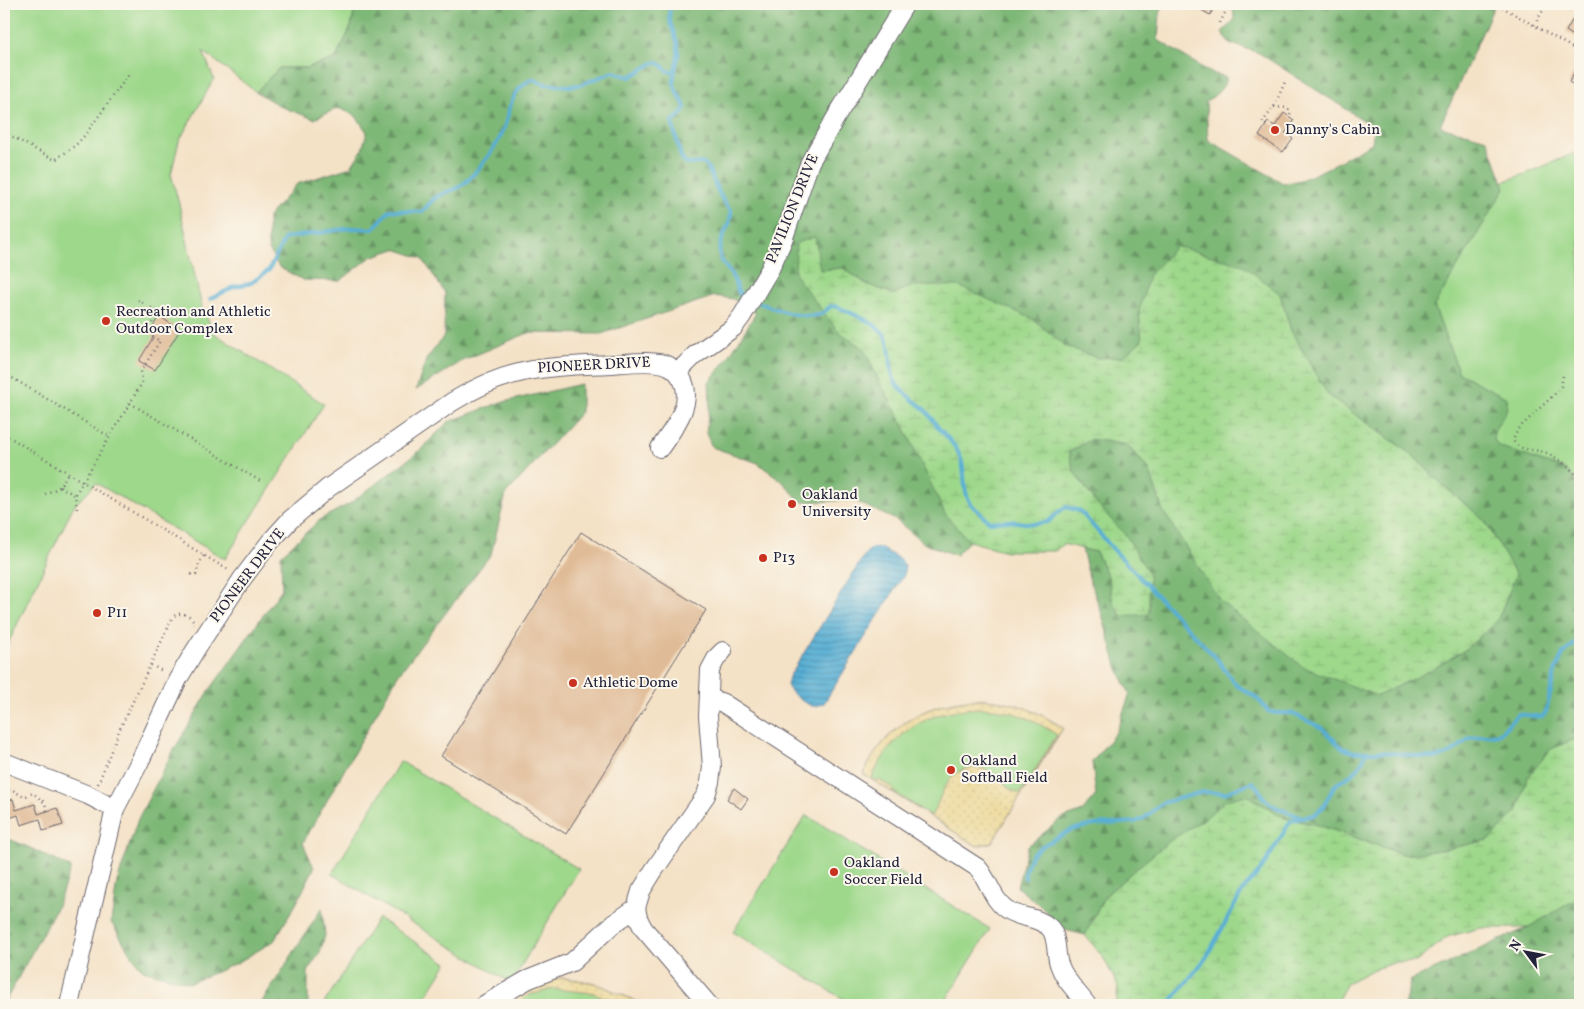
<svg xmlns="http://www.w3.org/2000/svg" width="1584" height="1009" viewBox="0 0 1584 1009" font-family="Vollkorn,serif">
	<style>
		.grass { fill: #9ed88b; stroke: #607d63 }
		.forest { fill: url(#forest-firs); stroke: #506d59 }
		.wetland { fill: url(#wetland-marsh); stroke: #607d63 }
		.sand { fill: url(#sand-dots); stroke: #887e6c; fill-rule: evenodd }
		.water { fill: url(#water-rules); stroke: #3d6888 }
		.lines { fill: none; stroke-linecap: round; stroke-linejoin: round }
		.stream { stroke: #58afd4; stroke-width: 4 }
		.building { fill: #e0bb97 }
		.minor-casing { stroke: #6c656c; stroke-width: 20 }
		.path { stroke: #6c656c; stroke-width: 2.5; stroke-dasharray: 1 4; stroke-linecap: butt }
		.minor { stroke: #fff; stroke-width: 18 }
		.poi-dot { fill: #c8321e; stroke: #fbf7ec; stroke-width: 2 }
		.labels { text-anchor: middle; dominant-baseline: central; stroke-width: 4; stroke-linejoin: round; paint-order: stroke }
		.poi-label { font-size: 15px; fill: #22223b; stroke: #fbf7ec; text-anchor: start }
		.street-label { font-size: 15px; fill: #22223b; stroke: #fbf7ec }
	</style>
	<defs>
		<pattern id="forest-firs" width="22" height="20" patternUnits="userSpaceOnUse" patternTransform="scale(1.25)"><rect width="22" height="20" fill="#7eb877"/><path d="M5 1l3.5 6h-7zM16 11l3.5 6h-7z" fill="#679563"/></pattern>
		<pattern id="wetland-marsh" width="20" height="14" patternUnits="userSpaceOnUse" patternTransform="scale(1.25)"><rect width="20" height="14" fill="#9ed88b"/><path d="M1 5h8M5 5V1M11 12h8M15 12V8" fill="none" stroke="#88b979"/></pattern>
		<pattern id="sand-dots" width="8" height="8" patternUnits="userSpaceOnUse" patternTransform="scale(1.25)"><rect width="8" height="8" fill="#eeda9e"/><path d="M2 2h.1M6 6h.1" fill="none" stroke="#ccbb89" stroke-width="1.8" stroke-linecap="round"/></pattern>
		<pattern id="water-rules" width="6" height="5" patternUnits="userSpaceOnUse" patternTransform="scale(1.25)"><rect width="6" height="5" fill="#58afd4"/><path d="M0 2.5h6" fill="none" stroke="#488ead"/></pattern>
	</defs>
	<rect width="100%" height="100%" fill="#fbf7ec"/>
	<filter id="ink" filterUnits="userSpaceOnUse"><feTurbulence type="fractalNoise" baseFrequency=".02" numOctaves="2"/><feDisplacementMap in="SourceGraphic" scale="10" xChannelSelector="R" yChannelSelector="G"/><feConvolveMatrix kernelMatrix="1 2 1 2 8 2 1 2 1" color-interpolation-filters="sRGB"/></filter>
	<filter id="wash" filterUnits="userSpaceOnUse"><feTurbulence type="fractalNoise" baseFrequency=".0096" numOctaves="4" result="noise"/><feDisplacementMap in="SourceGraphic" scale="20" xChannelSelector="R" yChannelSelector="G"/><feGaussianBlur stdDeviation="1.12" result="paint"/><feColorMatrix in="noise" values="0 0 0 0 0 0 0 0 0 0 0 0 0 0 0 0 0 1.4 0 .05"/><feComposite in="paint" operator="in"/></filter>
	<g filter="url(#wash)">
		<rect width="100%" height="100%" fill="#f4e2c7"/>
		<path class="grass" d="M4,4H356L351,27L336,58L307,68H279L256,92L203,51L214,79L179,141L171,174L179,204L202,308L215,334L324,404L225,559L96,483L73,507L4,652Z
			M1580,151V561L1420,407L1427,209L1525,174Z
			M981,699C1012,700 1037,711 1063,728L992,842L977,846L863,774C888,724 926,702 981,699Z
			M400,761L579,869L511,983L332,874Z
			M806,815L990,929L943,1005H853L733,932Z
			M378,918L447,963L420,1005H323Z
			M564,978L595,983L645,1005H501Z"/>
		<path class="forest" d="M356,4H1164L1160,13L1158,40L1211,73L1226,77C1224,90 1216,94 1206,102L1208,140L1283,183C1308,183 1349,155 1372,143L1374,127L1259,53L1229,43L1222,32L1234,20L1233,4H1495L1440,126L1487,139L1505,188L1434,306L1459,373L1507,398C1510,416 1495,421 1493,438L1498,446L1566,470L1580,487V737L1551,749L1527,778L1517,812L1489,840L1447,849L1406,855L1321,826L1285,818L1246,795L1204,819L1171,840L1138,867L1104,897L1085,935L1065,930L1037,903L1017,887L1028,846L1061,819L1083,811L1096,795L1092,762L1116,732L1130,694L1118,669L1101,611L1090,581L1082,549L1096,552L1108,576L1113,603L1097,504L1074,472L1069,452L1092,439L1127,445L1149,469L1163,511L1206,578L1431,670L1466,649L1497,621L1516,575L1485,521L1445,487L1412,455L1328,395L1291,331L1280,294L1139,312L1142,340L1123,357L1097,358L1065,346L1033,319L914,286L893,294L866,284L843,268L820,270L796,243L838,331L864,349L878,379L903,424L945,513L969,541L956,555L925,544L896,520L853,500L801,502L782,481L758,463L712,447L706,433L710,401L709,382L726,361L756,313L733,299L715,296L601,334L528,333L464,360L416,390L426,360L444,336L445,293L422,258L395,249L371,257L340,281L303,280L279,267L268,248V217L297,184L351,167L362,150L367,132L355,115L338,108L314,119L282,107L256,92L279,68H307L336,58L351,27Z
			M581,384V412L506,494L491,554L398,675L303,843L314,868L296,904L274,941L237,963L190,983L143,970L130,953L111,922L117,882L138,819L171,755L209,691L282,589L281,555L321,519L349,504L418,452L448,422L499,403Z
			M4,837L28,847L71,868L57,906L4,1004Z
			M1580,897V1005H1404L1411,980L1527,928Z
			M322,908L325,935L320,953L308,970V1005H260Z"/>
		<path class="wetland" d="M815,237L820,270L843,268L866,284L893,294L913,286H958L1033,319L1065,346L1097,358L1123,357L1142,340L1139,312L1149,275L1176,246L1243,265L1280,294L1291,331L1328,395L1412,455L1445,487L1485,521L1516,575L1497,621L1466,649L1431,670L1377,696L1303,667L1220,601L1163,511L1149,469L1127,445L1092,439L1069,452L1074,472L1097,504L1127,537L1149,574V614L1122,616L1113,603L1108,576L1096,552L1063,544L1055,551H1006L969,541L945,514L903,424L878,379L864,349L838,331L795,275L796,243Z
			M1580,737V897L1527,928H1480L1447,937L1416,962H1396L1372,970L1347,983L1335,1005H1116L1118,986L1103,957L1085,935L1104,897L1138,867L1171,840L1204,819L1226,800L1246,795L1285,818L1321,826L1405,855L1447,849L1489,840L1517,812L1527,778L1551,749Z"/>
		<path class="sand" d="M981,699C1012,700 1037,711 1063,728L992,842L977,846L863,774C888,724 926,702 981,699ZM984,708C1014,711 1032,718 1057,735L1020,794C1016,792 1010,790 1006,786C1002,782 999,777 993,773C986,769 978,767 971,768C944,772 943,797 931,816L892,791L893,788L879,780L877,781L872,778C892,730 933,708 984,708Z
			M564,978L595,983L645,1005H623L593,993L553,989L529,995L516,1005H501C520,988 539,980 564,978Z"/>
		<path class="water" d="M872,548H881L901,560L905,566L904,575L824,703C820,705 816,707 812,706C803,703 790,693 787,685L789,677L865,554Z"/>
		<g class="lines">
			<path class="stream" d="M671,4C665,24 676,30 678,48C680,60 672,71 674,83C675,92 682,98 685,107L682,113L672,122L681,157L686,164C695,165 699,160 707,166C713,178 721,203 731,210C733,227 714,241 721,259C724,266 731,272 734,280C738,288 736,294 746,298
				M210,299L234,287L251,283L269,270L285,238L351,228L373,229L390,210L422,212C426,208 430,202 435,198C442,193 452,191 459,187C472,179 489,156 497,143C513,118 503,95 532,79L545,84L569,86L580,85L613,72L630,77L653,63L658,62L668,71L674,72
				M755,301C774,308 797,319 818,315C823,314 827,309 831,306L838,307C852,314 874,321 884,334C894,349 887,370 897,385C906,397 917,401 926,411C930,415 933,421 937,426C946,437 954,442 960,456C967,471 961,490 971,504C974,508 986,518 990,522L1009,521L1033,524L1048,522L1061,510L1066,507L1080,511L1113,549L1217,659L1236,685L1257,698L1268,711L1275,713H1291L1322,728L1342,748L1354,752H1383L1434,758L1443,756L1451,753L1470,738L1499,734L1518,714L1542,717L1546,712L1555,672L1563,654L1580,639
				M1025,878V871L1031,855L1042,846L1071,830L1094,825L1135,822L1143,819L1162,803L1203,792L1225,793L1252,782C1259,787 1260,792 1264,798C1273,808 1288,812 1300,817
				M1168,1005L1206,958L1243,890L1261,870L1290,822L1293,820L1314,815L1323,807L1335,785L1354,773L1362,762L1366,753"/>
		</g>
		<g id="blocks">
			<path class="building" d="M1191,4H1216L1210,15Z
				M1580,7V40L1566,31Z
				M1580,62V89L1569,82Z
				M1284,113L1294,120L1285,133L1293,138L1283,152L1259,136L1268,122L1275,126Z
				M159,316L180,330L155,370L139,361L154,336L149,333Z
				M581,532L706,610L566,834L441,756Z
				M734,788L748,799L741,809L727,799Z
				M13,799L16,810L35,804L38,814L57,808L63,825L43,831L40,819L21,825L18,815L4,820V802Z"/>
		</g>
	</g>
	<g filter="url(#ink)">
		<use href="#blocks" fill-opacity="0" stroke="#6c656c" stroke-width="1"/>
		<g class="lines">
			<defs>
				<path id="minor" d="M678,372L695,355L733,328L742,316L770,269L783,240L810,162L839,112L905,4
					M709,698L723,703L978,868C990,882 992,901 1009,911C1021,918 1038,917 1049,927C1058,935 1055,953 1059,964C1064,980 1077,991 1087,1005
					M4,762L88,795L115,809
					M636,908L638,918L643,928L709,1005
					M69,1005L115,809L140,761L178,679L196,649L242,579L270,542L290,520L328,488L452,402C510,366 547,367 612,364C627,363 656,359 669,366C675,369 679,374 682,379C695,403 673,429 660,448
					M484,1005L527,980L572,962L613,924L636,908L641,891L654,870L706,795L710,782L712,767L708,716L710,670L717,657L723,651"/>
			</defs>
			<use href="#minor" class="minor-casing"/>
			<path class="path" d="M1228,7L1240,4
				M1502,7L1578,51
				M1220,23L1228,7L1223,4
				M1534,25L1547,4
				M1274,107L1287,108L1291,112L1289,117
				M1266,125L1262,123L1274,107L1285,82
				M4,132L55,160L76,145L85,135L130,73
				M4,373L110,437
				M1563,376L1561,386L1558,391L1518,429L1513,440C1519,453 1538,448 1549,454C1561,460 1572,469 1580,479
				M130,403L260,481
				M4,434L230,571
				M60,487L75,495
				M45,494L60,487L68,473
				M77,509L75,495L142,383L141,371L160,341L146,333L158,312L138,300
				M191,574L196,575L199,564L204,555
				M151,665L164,672
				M98,784L119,731L173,617C181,610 192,615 195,624
				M4,791L11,789L24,797L33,793L45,803L47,811"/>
			<use href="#minor" class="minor"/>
		</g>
	</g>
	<g class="poi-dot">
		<circle cx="1275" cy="130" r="5"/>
		<circle cx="106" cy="321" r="5"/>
		<circle cx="792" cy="504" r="5"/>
		<circle cx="763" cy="558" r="5"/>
		<circle cx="97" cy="613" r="5"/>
		<circle cx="573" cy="683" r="5"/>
		<circle cx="951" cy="770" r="5"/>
		<circle cx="834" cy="872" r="5"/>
	</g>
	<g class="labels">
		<g class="poi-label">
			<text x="1285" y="130">Danny's Cabin</text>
			<text x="116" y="312">Recreation and Athletic<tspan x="116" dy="17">Outdoor Complex</tspan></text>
			<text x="802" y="495">Oakland<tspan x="802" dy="17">University</tspan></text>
			<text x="773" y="558">P13</text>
			<text x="107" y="613">P11</text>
			<text x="583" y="683">Athletic Dome</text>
			<text x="961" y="761">Oakland<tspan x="961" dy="17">Softball Field</tspan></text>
			<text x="844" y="863">Oakland<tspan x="844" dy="17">Soccer Field</tspan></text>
		</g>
		<g class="street-label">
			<text transform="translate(793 209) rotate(-68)">PAVILION DRIVE</text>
			<text transform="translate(594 366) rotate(-3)">PIONEER DRIVE</text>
			<text transform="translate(248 576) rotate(-53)">PIONEER DRIVE</text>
		</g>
	</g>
	<rect width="1584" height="1009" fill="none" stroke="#fbf7ec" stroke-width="20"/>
	<g transform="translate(1526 952) rotate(302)" stroke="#fbf7ec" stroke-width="4" paint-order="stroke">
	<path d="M0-4L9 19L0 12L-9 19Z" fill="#22223b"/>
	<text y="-8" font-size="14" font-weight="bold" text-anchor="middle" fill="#22223b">N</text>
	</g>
</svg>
